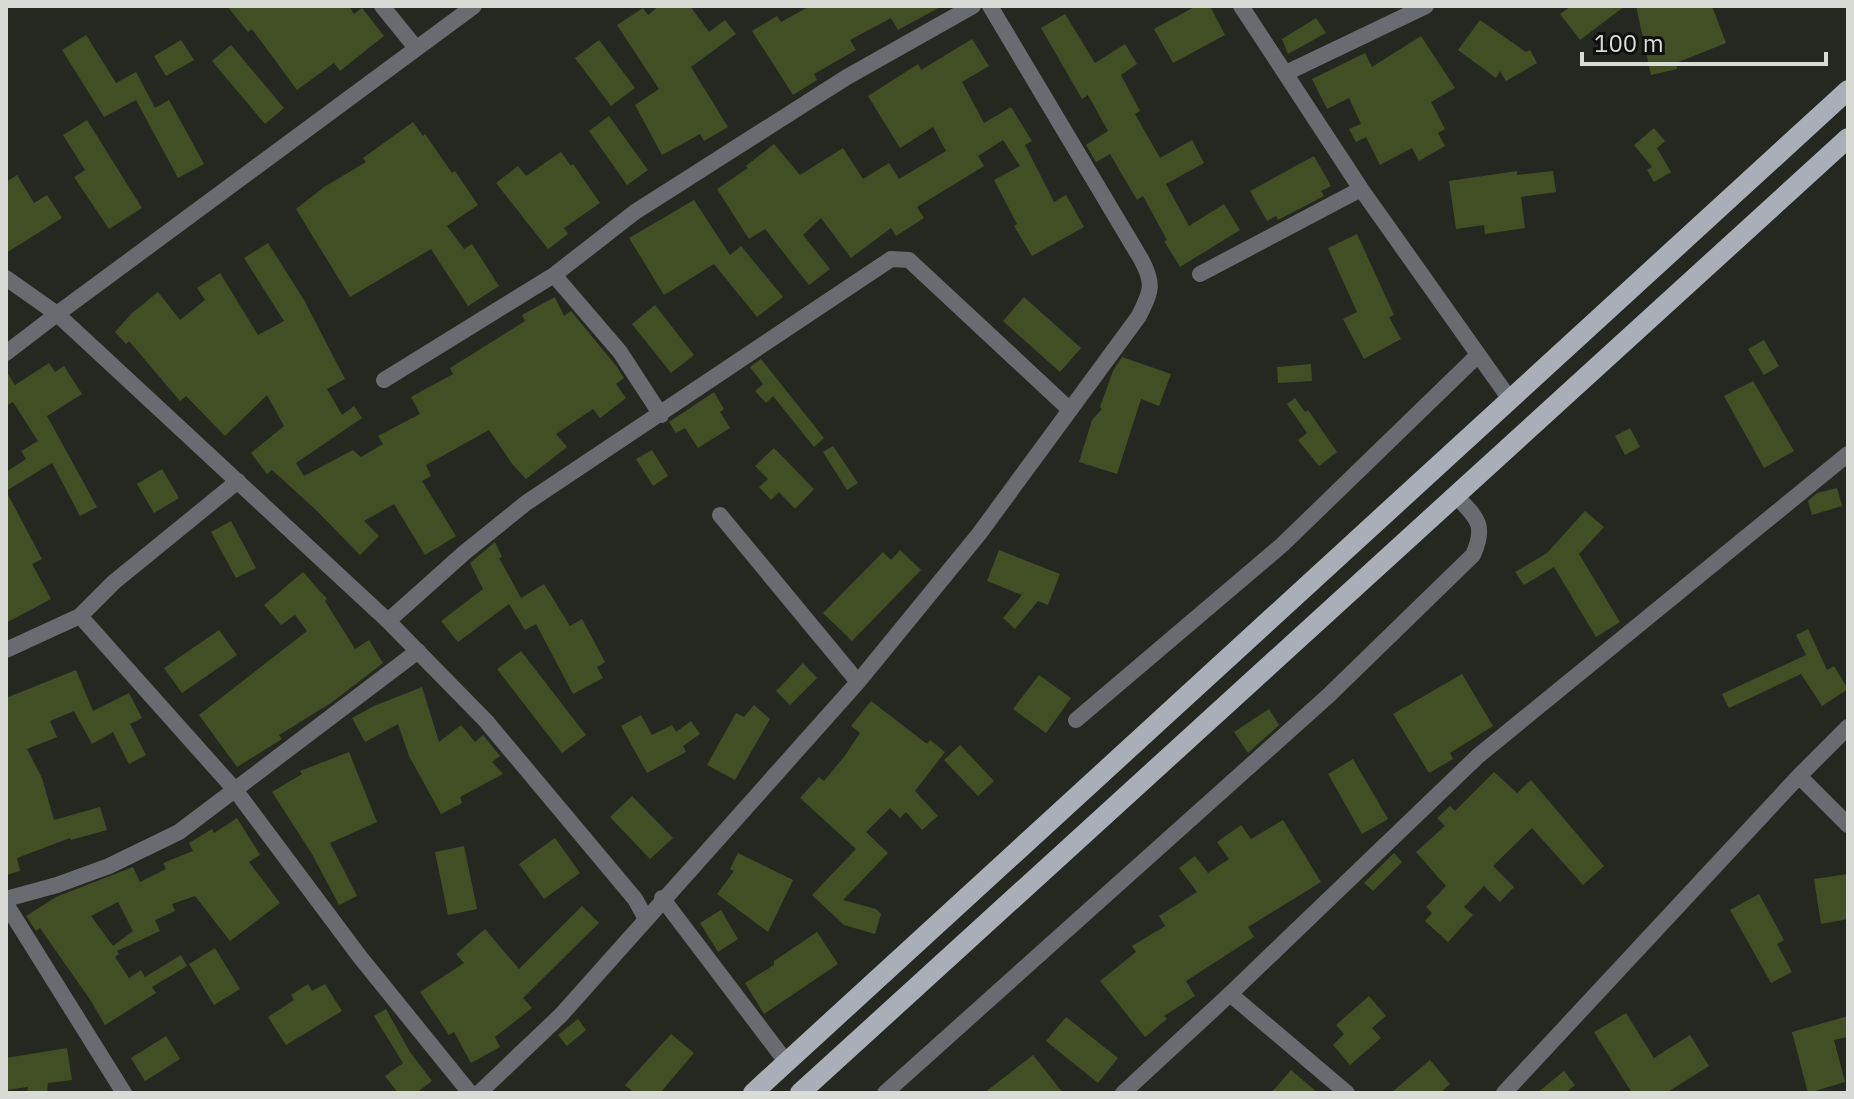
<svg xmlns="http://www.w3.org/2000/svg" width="1854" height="1099" viewBox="0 0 1854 1099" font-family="'IBM Plex Sans',sans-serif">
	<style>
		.building { fill: #424f24; fill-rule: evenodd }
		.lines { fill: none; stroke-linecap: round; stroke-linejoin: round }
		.minor { stroke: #686b6f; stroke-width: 16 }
		.primary { stroke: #aaafb7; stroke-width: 20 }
	</style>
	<rect width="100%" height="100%" fill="#252820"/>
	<path class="building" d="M227,6H349L354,14L362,8L384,36L340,71L334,63L297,90L252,29L248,32Z
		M659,6H690L709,32L725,20L736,34L691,67L728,127L704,141L700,134L662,155L635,105L659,89L617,25L643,8L648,15Z
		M810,6H942L898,30L891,18L850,40L856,50L814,74L817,80L793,95L752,31L777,16L781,22Z
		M1196,6H1210L1225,35L1173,63L1154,29Z
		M1571,6H1625L1580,40L1560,14Z
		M1636,6H1712L1726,43L1676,63L1677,69L1651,75Z
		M1065,14L1095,63L1125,44L1137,64L1121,75L1140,111L1135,114L1160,158L1192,140L1204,163L1166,184L1189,226L1224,204L1240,230L1180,267L1164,241L1167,240L1143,196L1137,200L1110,154L1096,162L1086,145L1108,131L1088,95L1082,99L1041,28Z
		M1316,18L1326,33L1288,54L1282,39Z
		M1480,20L1526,52L1530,50L1537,63L1506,81L1500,71L1496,78L1458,50Z
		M86,35L116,83L136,72L155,108L169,100L204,164L178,178L136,100L104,117L62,50Z
		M1421,36L1455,88L1431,102L1445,129L1438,133L1445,146L1419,161L1412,148L1380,165L1366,137L1356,142L1349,129L1361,124L1349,98L1327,109L1312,79L1365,53L1372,67Z
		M972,39L989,66L962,82L984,123L1011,107L1032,141L1025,145L1054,202L1066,195L1084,227L1032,256L1014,226L1017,224L994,180L1020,166L1003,140L978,156L984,166L917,207L924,218L896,236L891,228L851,258L821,218L803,235L830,269L809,285L765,229L749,239L717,189L748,168L746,166L774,144L800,175L843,148L863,179L889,163L899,179L946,151L933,127L900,148L868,96L918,64L921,70Z
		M181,40L194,60L166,76L154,56Z
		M599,40L635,88L611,106L575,58Z
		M231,45L284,108L265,124L212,61Z
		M609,116L648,170L627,185L589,131Z
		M87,120L142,208L109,229L74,177L85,170L63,135Z
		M413,122L423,136L425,134L452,173L455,171L478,205L447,226L464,249L472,244L499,286L468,306L431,249L350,297L296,209L324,187L366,162L363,158Z
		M1654,128L1665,141L1657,148L1671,172L1654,182L1647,170L1652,167L1634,145Z
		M561,152L571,166L573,164L600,203L564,228L568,234L548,249L496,183L518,166L526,176Z
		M1314,156L1331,186L1321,191L1324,196L1278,220L1276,216L1267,221L1250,191Z
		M1517,171V175L1553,171L1556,192L1521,197L1525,228L1485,234L1484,225L1456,229L1449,181Z
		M17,175L34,203L47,195L62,218L6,253V182Z
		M694,200L730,255L741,246L783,297L757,317L714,264L664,295L629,238Z
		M1357,234L1394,315L1389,317L1401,339L1364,359L1343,319L1357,312L1328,248Z
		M268,243L304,300L345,379L327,389L342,415L354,406L362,418L296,463L304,476L353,450L361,457L383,444L378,436L420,414L411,397L453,374L450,368L525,321L522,315L555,297L564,316L571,311L617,367L624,378L616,384L626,398L600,418L593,409L556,434L567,447L526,479L513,465L489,430L426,465L431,476L422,481L456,536L425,555L394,504L364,521L379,536L360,555L315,509L272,470L267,474L251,453L284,426L267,395L225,436L186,396L180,401L129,341L126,344L115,332L132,313L158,292L180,320L205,300L197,288L220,273L258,335L284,321L244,258Z
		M1024,297L1081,348L1060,372L1003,321Z
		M655,305L694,355L671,373L632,324Z
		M1764,340L1779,366L1764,375L1748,349Z
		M1122,357L1171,374L1159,406L1141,399L1117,474L1079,462L1092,420L1102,409L1100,407L1113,371Z
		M761,359L824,438L814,447L773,396L766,403L755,391L763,384L750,367Z
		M49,363L55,372L64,366L82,394L47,416L97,507L80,516L52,463L6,491L42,559L32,564L51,599L6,623V472L26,459L21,451L38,441L13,402L6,406V371L15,385Z
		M1311,364L1312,381L1278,383L1277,367Z
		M1753,381L1794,451L1764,468L1724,396Z
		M714,392L724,409L720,412L730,428L698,448L685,428L676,433L669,422Z
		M1295,398L1305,412L1308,410L1337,452L1319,466L1298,440L1307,433L1287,404Z
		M1630,428L1640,447L1625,455L1615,436Z
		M833,446L858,483L847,490L823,452Z
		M774,448L814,489L795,509L779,492L771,500L759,487L768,479L755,466Z
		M652,450L668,476L653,486L636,459Z
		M162,469L179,498L154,513L137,484Z
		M1837,488L1842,506L1812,515L1808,501L1817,493Z
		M1585,511L1604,527L1579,554L1620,622L1596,637L1554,567L1524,585L1515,572L1547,553Z
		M231,521L256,568L236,578L211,532Z
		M495,542L502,557L499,558L521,598L544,584L570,626L582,619L605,662L597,667L603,678L573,694L536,624L525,630L509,604L458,642L441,621L483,589L470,563Z
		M900,550L921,570L852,641L823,613L883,552L891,560Z
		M999,550L1060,574L1048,605L1038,601L1015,629L1003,618L1022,595L987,581Z
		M303,572L327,599L325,601L355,649L369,640L383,663L331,703L279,735L282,739L237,767L199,715L307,631L295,615L281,625L264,605Z
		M1808,629L1827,670L1834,666L1848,689L1822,706L1801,674L1729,708L1722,694L1806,655L1796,635Z
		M219,630L237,655L182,693L164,668Z
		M521,651L586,735L562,753L497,669Z
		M803,663L817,678L790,705L776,691Z
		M76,670L93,711L129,693L142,718L130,724L146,755L129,764L113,732L92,744L74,711L50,721L57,737L27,749L42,778L54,820L100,807L107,830L71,840L70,838L17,858L20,871L6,875V698Z
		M1462,674L1493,726L1450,753L1453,759L1429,773L1393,714Z
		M1039,675L1071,698L1046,733L1013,709Z
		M422,687L439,742L461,725L475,742L483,735L500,756L492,762L503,774L460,797L462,803L441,814L409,756L398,724L365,742L352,718L374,706Z
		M871,701L927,744L930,740L945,752L915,791L938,816L922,830L906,812L900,818L890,808L866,832L888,853L843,900L876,909L881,914L875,934L844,925L812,895L856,849L800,798L819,777L824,781L844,757L860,733L851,726Z
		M754,705L770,719L735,780L707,765L736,713L744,717Z
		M1269,709L1279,725L1248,753L1234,732Z
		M641,715L652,735L672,725L676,732L691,721L700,734L683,746L686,752L647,773L621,726Z
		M960,745L994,781L978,796L944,760Z
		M349,752L377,822L330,843L357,896L339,905L312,854L272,792L302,774L300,771Z
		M1353,759L1388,819L1362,834L1328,774Z
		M1494,772L1517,793L1531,780L1604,866L1583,885L1532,828L1493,866L1514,887L1500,902L1484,886L1464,907L1473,915L1448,942L1425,921L1432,913L1426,907L1446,886L1416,852L1445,826L1437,818L1450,806L1455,811Z
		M632,796L673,838L650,859L610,817Z
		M237,818L260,855L249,862L280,903L230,941L195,896L172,904L175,911L155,920L160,931L117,951L119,954L115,957L129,978L141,970L145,977L181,955L187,966L152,987L156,993L105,1025L91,1001L40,928L36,931L26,916L56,897L133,867L140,882L166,869L163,863L193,851L189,843L212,829L214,833ZM118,902L133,931L113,946L91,916Z
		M1283,820L1321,882L1248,927L1254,937L1186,981L1195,996L1164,1016L1167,1019L1145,1037L1100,981L1136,952L1132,946L1165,926L1159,916L1197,892L1179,868L1195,856L1208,873L1229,859L1217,842L1241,825L1251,839Z
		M555,838L580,873L544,899L519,864Z
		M464,846L477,909L448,915L435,852Z
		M738,853L793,880L768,932L717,894L734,871L730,869Z
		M1394,853L1402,862L1373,891L1364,883Z
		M1848,874V919L1821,924L1814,879Z
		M1759,894L1784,940L1777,944L1792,972L1771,983L1730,910Z
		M582,906L599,923L523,998L532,1008L495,1037L500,1047L471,1063L454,1032L449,1035L420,992L464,963L456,954L485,929L519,969Z
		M721,910L738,939L718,952L700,923Z
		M817,932L838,964L764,1014L745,983L774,965V961Z
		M215,948L240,989L214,1005L189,964Z
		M308,984L312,991L325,984L342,1011L286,1045L268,1017L294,1000L291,995Z
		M1369,996L1386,1016L1372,1028L1381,1038L1350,1065L1333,1045L1344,1034L1336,1025Z
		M386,1009L410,1052L432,1081L416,1093H398L385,1076L403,1063L374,1016Z
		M1626,1013L1654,1058L1690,1035L1709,1066L1666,1093H1632L1594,1032Z
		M1848,1016V1037L1834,1040L1845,1082L1808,1093L1792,1032Z
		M1066,1017L1118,1058L1098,1083L1046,1041Z
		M578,1019L586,1030L567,1046L558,1035Z
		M671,1034L694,1053L660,1093H634L625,1085Z
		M166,1036L180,1059L145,1081L131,1058Z
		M67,1048L72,1080L48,1083L47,1093H27L28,1087L6,1090V1058Z
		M1033,1055L1063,1093H984Z
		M1430,1060L1450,1084L1440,1093H1391Z
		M1291,1070L1318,1093H1271Z
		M1564,1071L1575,1085L1565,1093H1537Z"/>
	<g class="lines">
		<path class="minor" d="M382,6L416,48
			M1241,6L1361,189L1509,398
			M1286,73L1426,6
			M1200,274L1361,189
			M554,275L620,352L661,415
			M6,278L57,314L474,6
			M6,353L57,314L388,621L486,721L635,899L645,917
			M384,380L554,275L635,212L847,77L973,6
			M720,515L858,682
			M80,616L236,791L360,957L470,1093
			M388,621L464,553L526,503L891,259L909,260L1070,410
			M6,650L80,616L114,582L238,481
			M1076,720L1282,545L1478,355
			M1799,776L1848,825
			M662,898L787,1063
			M6,899L57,885L109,866L179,832L418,651
			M6,904L124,1093
			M1230,994L1347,1093
			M479,1093L561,1015L858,682L979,534L1139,316C1151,291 1155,285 1141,259L990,6
			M885,1093L1328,696L1473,555C1487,524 1476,517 1455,495
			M1123,1093L1230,994L1478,756L1848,454
			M1504,1093L1799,776L1848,727"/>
		<path class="primary" d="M753,1093L1848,90
			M800,1093L1848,138"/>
	</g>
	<rect width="1854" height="1099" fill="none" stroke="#d9dbd6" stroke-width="16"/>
	<path d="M1582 52v12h244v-12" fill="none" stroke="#d9dbd6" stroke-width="4"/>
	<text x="1594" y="52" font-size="24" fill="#d9dbd6" stroke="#0f100d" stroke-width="6" paint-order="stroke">100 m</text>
</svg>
